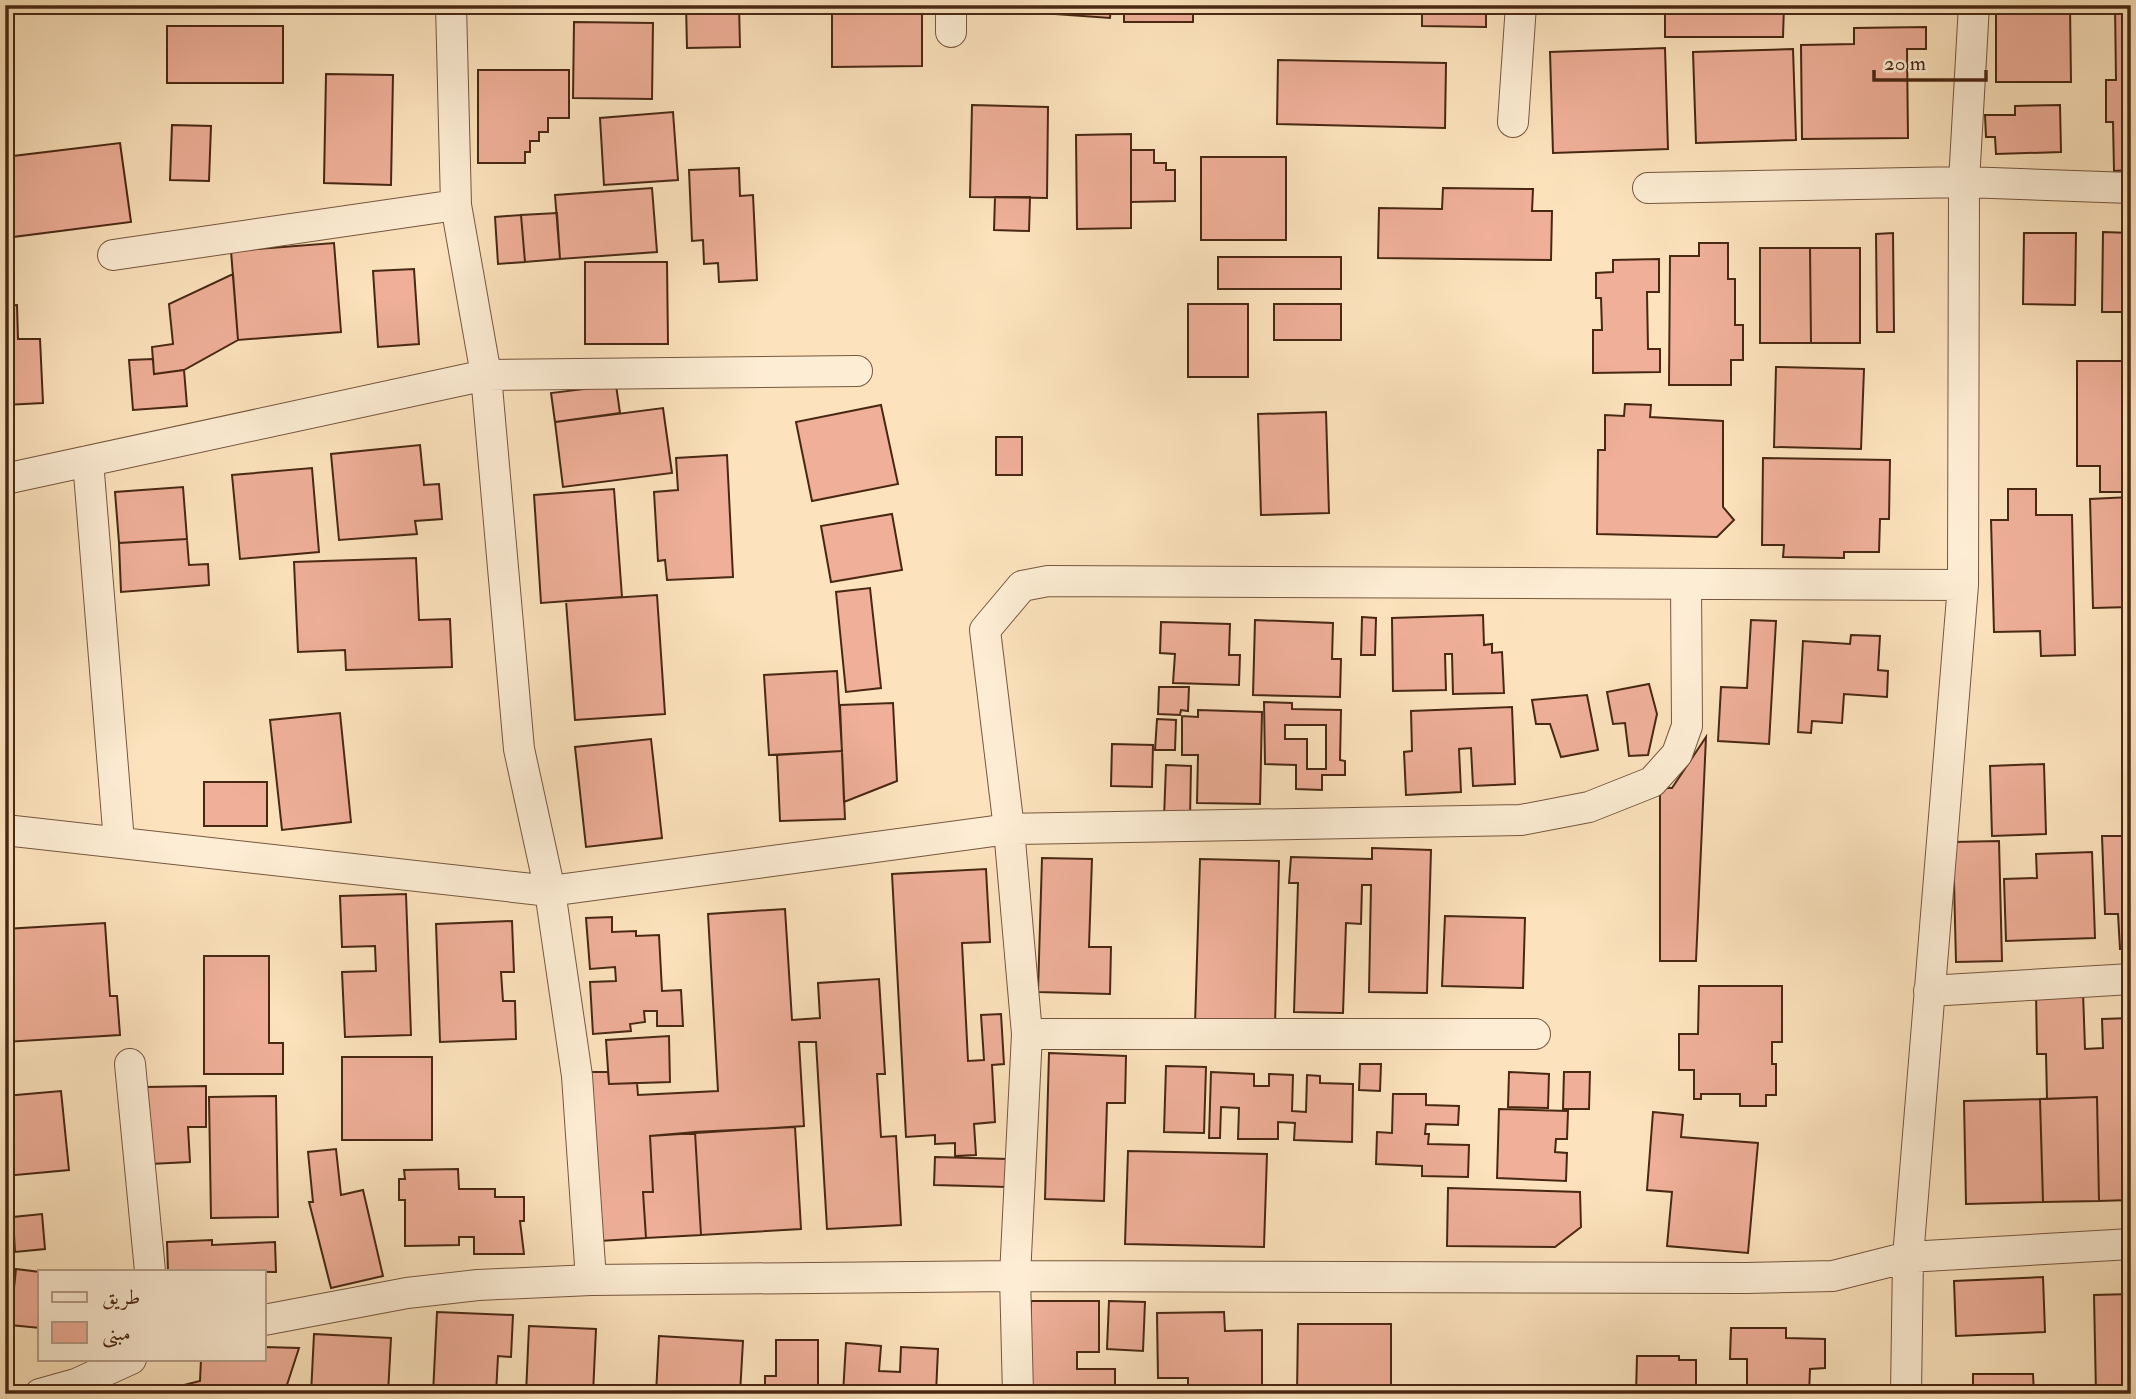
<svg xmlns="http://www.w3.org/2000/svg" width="2136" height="1399" viewBox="0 0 2136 1399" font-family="'IM FELL Double Pica',Amiri,serif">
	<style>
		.building { fill: #efaf99; stroke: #492813; stroke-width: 2; fill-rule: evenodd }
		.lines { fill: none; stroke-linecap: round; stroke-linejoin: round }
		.street-casing { stroke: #76573e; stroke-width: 32 }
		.street { stroke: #fdedd4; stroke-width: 30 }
	</style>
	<rect width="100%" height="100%" fill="#fce3bd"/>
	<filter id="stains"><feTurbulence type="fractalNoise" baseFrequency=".00286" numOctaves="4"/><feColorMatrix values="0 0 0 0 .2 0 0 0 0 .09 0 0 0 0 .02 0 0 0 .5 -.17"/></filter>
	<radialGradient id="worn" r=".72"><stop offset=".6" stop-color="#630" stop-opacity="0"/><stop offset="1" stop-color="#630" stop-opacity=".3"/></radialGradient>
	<path class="building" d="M686,5H739L740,47L687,48Z
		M832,5H922V66L832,67Z
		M1011,5H1111L1110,18L1011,11Z
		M1124,5H1193V22H1124Z
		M1422,5H1486V27L1422,26Z
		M1665,5H1784L1783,37H1665Z
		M1817,5H1908V13L1817,12Z
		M1996,5H2070L2071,82H1996Z
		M2115,5H2131V170L2114,171L2113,122H2106V80H2116Z
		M574,22L653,23L652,99L573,98Z
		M167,26H283V83H167Z
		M1926,27V49H1907L1908,138L1802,139L1801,45L1854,44V28Z
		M1665,48L1668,149L1553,153L1550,52Z
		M1793,49L1796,140L1696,143L1693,52Z
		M1278,60L1446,63L1445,128L1277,124Z
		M478,70H569V118H548V132H539V141H530V152H525V163H478Z
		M326,74L393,75L391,185L324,183Z
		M972,105L1048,107L1047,198L970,197Z
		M2060,105L2061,152L1996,154L1995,137H1986L1985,115H2015V106Z
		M673,112L678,180L604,185L600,118Z
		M172,125L211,126L209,181L170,180Z
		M1131,134V228L1077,229L1076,135Z
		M120,143L131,222L5,238V157Z
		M1131,150H1154V163H1166V170H1175V201L1131,202Z
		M1201,157H1286V240H1201Z
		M739,168L740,196L753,195L757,280L719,282L718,263L704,264L703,240L692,241L689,170Z
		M652,188L657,252L560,259L555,195Z
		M1443,188L1533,189L1532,211H1552L1551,260L1378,258L1379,208L1442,209Z
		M995,197H1030L1029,231L994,230Z
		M557,213L560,259L525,262L521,215Z
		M521,215L525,262L498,264L495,217Z
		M2103,232L2131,233V312H2102Z
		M1893,233L1894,332H1877L1876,234Z
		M2024,233H2076L2075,305L2023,304Z
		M334,243L341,332L238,340L231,251Z
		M1699,243H1728V279H1735V325H1743V360H1731V385H1669L1670,256H1699Z
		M1760,248H1810L1811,343H1760Z
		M1810,248H1860V343H1811Z
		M1218,257H1341V289H1218Z
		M1659,259V292H1647L1648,349H1660V372L1593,373V330H1602L1601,298H1596V273L1613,272V260Z
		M585,262H667L668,344H585Z
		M414,269L419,344L378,347L373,271Z
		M233,274L238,340L184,370L154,374L152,347L173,344L169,304Z
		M1188,304H1248V377H1188Z
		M1274,304H1341V340H1274Z
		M17,305L18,339H40L43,403L5,405V306Z
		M153,359L154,374L184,370L187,406L133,410L129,360Z
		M2077,361H2131V492H2100V466H2077Z
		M1776,367L1864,369L1861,449L1774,447Z
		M616,385L620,413L555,422L551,393Z
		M1625,404L1651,405L1650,417L1723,421V507L1734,520L1717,537L1597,534L1598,450H1605V415L1624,416Z
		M881,405L898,484L812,501L796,422Z
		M663,408L672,473L563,487L555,422Z
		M1326,412L1329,513L1261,515L1258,414Z
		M996,437H1022V475H996Z
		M420,445L424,485L439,484L442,519L415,521L417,534L339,540L331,454Z
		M727,455L733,577L667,580L665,560L658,561L654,492L678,490L676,458Z
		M1763,458L1890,460L1889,519H1880L1879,552H1844V558L1783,557L1784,545H1762Z
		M312,468L319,552L240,559L232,475Z
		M183,487L187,539L119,543L115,492Z
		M614,489L622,597L541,603L534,495Z
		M2008,489H2036V515H2072L2075,655L2041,656L2040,631L1994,632L1991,520H2008Z
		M2131,497V607L2093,608L2090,499Z
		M892,514L902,570L831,582L821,526Z
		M187,539L189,565L208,564L209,585L121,592L119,543Z
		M416,558L419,620L450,619L452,667L346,670L345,650L298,652L294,562Z
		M870,588L881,688L846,692L836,592Z
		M657,595L665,714L575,720L566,601Z
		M1483,615L1484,645L1492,644V653L1502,652L1504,693L1453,694L1452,654H1445L1446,690L1393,691L1392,618Z
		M1362,617L1376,618L1375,655H1361Z
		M1255,620L1333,623L1332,659H1341L1340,697L1253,695Z
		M1751,620L1776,621L1769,744L1718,741L1721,687L1747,688Z
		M1161,622L1230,624L1229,655H1240L1239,685L1173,683L1175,654L1160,653Z
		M1851,635L1880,636L1878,670L1888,671L1887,697L1844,694L1842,723L1812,721L1811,733L1798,732L1803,641L1850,644Z
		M837,671L842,751L769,755L764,675Z
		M1649,684L1657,714L1648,755L1629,756L1625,723L1613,724L1607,692Z
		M1159,687H1189L1188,711L1181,710L1180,715L1158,714Z
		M1587,695L1598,750L1561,757L1550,724H1536L1532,700Z
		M1264,702L1292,703V709L1341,710L1340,760L1345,761V775H1322V790L1296,789V765L1265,764ZM1285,725H1326V769H1307V739H1285Z
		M893,703L897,781L844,802L840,705Z
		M1512,707L1515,784L1473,786L1471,748L1459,749L1461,792L1406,795L1404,752L1412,751L1411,711Z
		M1198,710L1262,712L1260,804L1197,803L1198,755H1182V716L1198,717Z
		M340,713L351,822L282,830L270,720Z
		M1157,719L1176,720L1175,750H1155Z
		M1706,737L1696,961H1660V788H1672Z
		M651,739L662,838L586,847L575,747Z
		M1112,744L1153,745L1152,787L1111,786Z
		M842,751L845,819L780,821L777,755Z
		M2044,764L2046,834L1992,836L1990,766Z
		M1166,765L1191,766L1190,819L1164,818Z
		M204,782H267V826H204Z
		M2102,836H2130L2131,948L2120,949L2118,914H2105Z
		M1999,841L2002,961L1956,962L1953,842Z
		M1372,848L1431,850L1427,993L1369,992L1371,885H1362L1361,924L1346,923L1343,1013L1294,1012L1298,883H1289L1291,857L1372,859Z
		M2092,852L2095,938L2006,941L2004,879L2037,878L2036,854Z
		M1042,858L1092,859L1089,947H1111L1110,994L1038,992Z
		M1200,859L1279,861L1275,1027L1195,1025Z
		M986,869L990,942L962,943L968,1061L984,1060L981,1015L1001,1014L1004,1064L992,1065L995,1122L974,1124L976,1155L955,1156V1143L935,1144V1135L906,1137L892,874Z
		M406,894L411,1035L345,1037L342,972L376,971L375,946L342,947L340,896Z
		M785,909L792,1020L820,1018L818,983L879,979L885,1074H877L881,1137L896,1136L901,1225L827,1229L816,1042H799L804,1126L650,1136L653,1192H643L646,1238L600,1241L590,1072H608L609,1084L637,1083L638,1095L718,1091L708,914Z
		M1445,916L1525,918L1523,988L1442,986Z
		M612,917V932L636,931V936L659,935L662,991L681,990L683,1026H657V1011H644L645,1022L630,1024L631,1031L593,1034L590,982L616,981L615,967L590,969L586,918Z
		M512,921L514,972H501L503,1001H515L516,1039L440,1042L436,924Z
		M105,923L110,996H117L120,1035L5,1042V929Z
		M204,956H269V1043H283V1074H204Z
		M1699,986H1782V1042H1772V1064H1776V1095H1766V1106H1740V1094H1701V1099H1694V1070H1679V1034H1698Z
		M2083,992L2085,1049L2103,1048L2102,1019L2131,1018V1200L2099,1201L2097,1097L2047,1099L2046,1054H2037L2036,993Z
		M669,1036L670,1082L609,1084L606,1040Z
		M1049,1053L1126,1056L1125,1103H1107L1104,1201L1045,1199Z
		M342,1057H432V1140H342Z
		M1360,1064H1381L1380,1091L1359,1090Z
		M1166,1066L1206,1067L1204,1133L1164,1132Z
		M1211,1072L1254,1074V1086H1269V1074L1293,1075L1292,1111L1306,1112L1307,1075L1320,1076V1083L1353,1084L1352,1142L1294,1140L1295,1123L1278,1122V1139H1238L1239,1108L1221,1107L1220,1138H1209Z
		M1509,1072L1549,1074L1548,1108L1508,1107Z
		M1564,1072H1590L1589,1109H1563Z
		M206,1086V1127H188L190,1162L150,1164L146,1087Z
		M61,1091L69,1170L5,1176V1096Z
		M1393,1094H1426V1105L1459,1106L1458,1125L1426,1124L1425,1134H1429L1428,1144L1469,1145L1468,1177L1422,1176V1166L1376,1164L1377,1132L1392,1133Z
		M276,1096L278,1217L211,1218L209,1097Z
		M2097,1097L2099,1201L2043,1202L2040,1099Z
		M2040,1099L2043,1202L1966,1204L1964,1101Z
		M1499,1109L1568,1111L1567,1139H1556L1555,1152L1567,1153L1566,1181L1497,1178Z
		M1653,1112L1683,1115L1681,1137L1758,1143L1748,1253L1667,1246L1672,1192L1647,1190Z
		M795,1127L801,1229L701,1235L695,1132Z
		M695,1132L701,1235L646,1238L643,1192H653L650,1136Z
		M336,1149L341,1195L363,1190L383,1276L331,1288L309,1202H313L308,1152Z
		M1128,1151L1267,1154L1264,1247L1125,1244Z
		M935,1157L1008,1159L1007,1187L934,1185Z
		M458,1169L459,1189H495V1197H524V1221H520L524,1254H474V1237H459V1245L405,1246V1200H399V1179H405L404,1170Z
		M1448,1188L1580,1192L1581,1227L1555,1247L1447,1246Z
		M42,1214L45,1249L15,1252L13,1217Z
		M212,1240V1245L275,1242L276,1272L168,1271L167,1242Z
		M16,1269L40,1272V1328L10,1325Z
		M2043,1277L2045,1332L1956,1336L1954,1281Z
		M2131,1294V1394H2096L2094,1295Z
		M1031,1301H1099V1352H1077V1369H1115V1391L1030,1394Z
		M1109,1301L1145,1302L1143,1351L1107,1349Z
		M437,1312L513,1315L511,1357L498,1356L496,1394H433Z
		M1224,1312L1225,1331L1262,1330V1387L1188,1388V1378H1158L1157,1313Z
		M1298,1324H1391V1394H1297Z
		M529,1326L596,1329L593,1394H526Z
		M1731,1328H1786V1338L1825,1339V1368L1810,1369L1809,1394H1747V1359H1730Z
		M5,1330L13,1358L5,1360Z
		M314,1334L391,1338L388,1394H311Z
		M659,1336L743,1341L740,1394H656Z
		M776,1340H818V1394H765V1376H776Z
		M846,1343L881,1346L879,1371L900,1372L901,1347L938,1349L936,1394H843Z
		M264,1347L299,1348L284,1394H172V1388L200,1381L201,1359H264Z
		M1637,1356H1679V1360H1696V1394H1636Z
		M1973,1374H2033L2034,1394H1973Z"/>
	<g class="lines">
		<defs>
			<path id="street" d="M451,5L456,205L486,375L519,749L550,891L577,1076L591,1280
				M951,5V32
				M1513,122L1521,5
				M1648,188L1964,182L2131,188
				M113,255L456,205
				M88,461L119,842
				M5,479L486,375L857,371
				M5,830L550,891L1009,829L1521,820L1589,807L1652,782L1677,754L1687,726L1686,584
				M1929,991L2131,979
				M1027,1034H1535
				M130,1064L150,1271
				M264,1320L407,1293L478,1285L591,1280L1015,1276L1746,1278L1833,1276L1908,1257L2131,1244
				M40,1394L76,1384L131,1359
				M1018,1394L1015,1276L1027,1034L1009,829L985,630L1022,586L1048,581L1963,585
				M1906,1394L1908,1257L1963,585L1964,182L1974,5"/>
		</defs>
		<use href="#street" class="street-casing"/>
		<use href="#street" class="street"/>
	</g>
	<rect width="2136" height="1399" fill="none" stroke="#fce3bd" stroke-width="28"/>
	<rect x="7" y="7" width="2122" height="1385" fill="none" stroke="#492813" stroke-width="3.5"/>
	<rect x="14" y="14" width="2108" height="1371" fill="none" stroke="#492813" stroke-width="2"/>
	<rect x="38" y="1270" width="228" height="91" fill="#fdedd4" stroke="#b59e87" stroke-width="2"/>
	<rect x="52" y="1292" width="35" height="10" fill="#fdedd4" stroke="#b59e87" stroke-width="2"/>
	<text x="102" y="1304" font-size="21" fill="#492813">طريق</text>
	<rect x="52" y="1322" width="35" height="21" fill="#efaf99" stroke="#b59e87" stroke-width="2"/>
	<text x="102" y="1340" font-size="21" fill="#492813">مبنى</text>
	<path d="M1874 70v10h112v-10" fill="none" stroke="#492813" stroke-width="3.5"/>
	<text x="1884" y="70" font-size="21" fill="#492813" stroke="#fdedd4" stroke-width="5" paint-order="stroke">20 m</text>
	<rect width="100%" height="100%" filter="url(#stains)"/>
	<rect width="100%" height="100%" fill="url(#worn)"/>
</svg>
